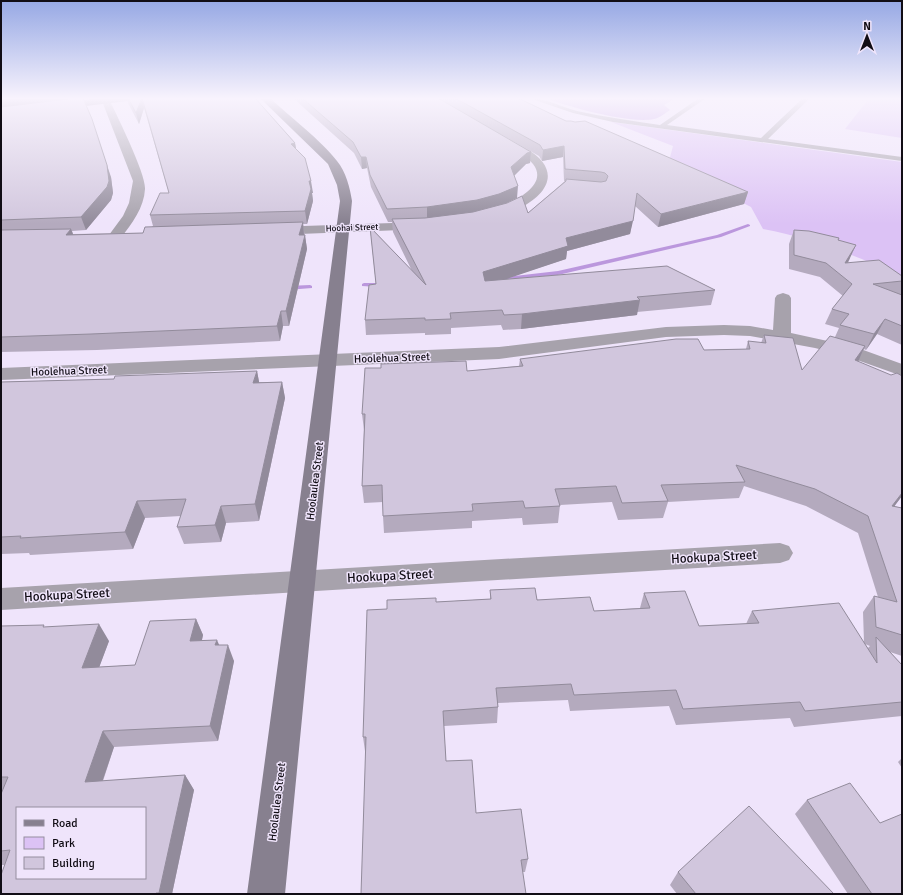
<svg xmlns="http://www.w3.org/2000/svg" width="903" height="895" viewBox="0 0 903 895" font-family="Signika,sans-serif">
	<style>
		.green { fill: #dcc2f5 }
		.forest { fill: #c6a2e8 }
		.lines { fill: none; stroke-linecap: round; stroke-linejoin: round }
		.stream { fill: #bb97dd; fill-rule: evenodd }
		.lane { fill: #a7a2ac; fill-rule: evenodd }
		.street { fill: #a7a2ac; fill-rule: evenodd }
		.secondary { fill: #87808f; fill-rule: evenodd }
		.wall { fill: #b4aabe; fill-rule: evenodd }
		.shaded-wall { fill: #928b9b }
		.building { fill: #d1c6dd; stroke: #928b9b; fill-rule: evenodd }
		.labels { text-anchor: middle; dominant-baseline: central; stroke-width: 3; stroke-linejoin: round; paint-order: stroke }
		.far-street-label { font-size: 9px; fill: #110d15; stroke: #efe4fb }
		.street-label { font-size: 11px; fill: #110d15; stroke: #efe4fb }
		.near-street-label { font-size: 13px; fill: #110d15; stroke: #efe4fb }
	</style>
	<rect width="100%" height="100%" fill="#efe4fb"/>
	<path class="green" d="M886,98H902V138L845,129L867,101Z
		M611,122L902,162V277C858,256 811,238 763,229L751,207L668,165L673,146Z"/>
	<path class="forest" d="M545,98H676L664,105L670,110C665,113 660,118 654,119C629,124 570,107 545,98Z"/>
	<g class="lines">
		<path class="stream" d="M748,224L750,225V226L721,237L558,275L497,282L494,280L497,278L558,271L717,235Z
			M364,283H378L381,285L378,287L362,286V284Z
			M310,285L312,286V288L287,290L284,288L287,286Z"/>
		<path class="lane" d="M529,98C546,98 561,107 577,111C605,117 633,121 660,125L699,98H706L667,125L761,138L803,98H810L768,139L902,157V161L613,122L573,113Z"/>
		<path class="street" d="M105,98L110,101C118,118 146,174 145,189C144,208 132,223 121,238L116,239L111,238L109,235L123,216L129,203L133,181L102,101Z
			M505,139C512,141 519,145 525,148C563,169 549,195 516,210C508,213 501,218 492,216L490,213C494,208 503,206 509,203C523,196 547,182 533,164C526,155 511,150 501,144L500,142L501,140Z
			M422,222L427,223L429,226L427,229L274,235L269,234L267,231L269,228L274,227Z
			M783,293L789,295L791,298V333L855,347L902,364V376L843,355L815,348L750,336L724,335L666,337L499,359L1,380V368L499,347L666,327L724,325L750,326L773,330L775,298L777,295Z
			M780,543L789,546L793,553L789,560L780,563L1,610V588Z"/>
		<path class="secondary" d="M101,98H132L128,101L1,116V110Z
			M260,98H270C290,117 321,140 337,161C346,172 350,188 352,201L285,894H247L340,201L337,185L328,164Z"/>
	</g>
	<path class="wall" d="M1,98L111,177L113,193L111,200L86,230L72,231L73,234L143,233L153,226L150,215L169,193L144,108L139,124L128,103L127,98H255L295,143L296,149L313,193H312L313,201L307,224H303L307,249L289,326H283L280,341L97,350L1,352Z
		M293,98H518L566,121L748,192L744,204L658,227L635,206L630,234L567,251L566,259L504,279L715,290L711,305L637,312V315L521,329L503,330L501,325L451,328V334L425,335V333L366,335L365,320L376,285L370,227L412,271L393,232L392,222H388L371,187L367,168L362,169L354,153ZM493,130L539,156L542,161L563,157L564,181H565L528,213L506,203L517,198L514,175L526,164L530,163L531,152Z
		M794,230L838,240L850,258L848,263L902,276V345L877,334L866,350L864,349L858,361L902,496L894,506L902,508V656L890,652L902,665V716L794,727L790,718L676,725L669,706L570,711L568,700L498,703V707L497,723L444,726L446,761L476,813L528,859L525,872H523L365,751L363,737L387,609L436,602L490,599V590L594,611L640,608L644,593L699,626L746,624L752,611L864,642L863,612L874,596L878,597L858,533L806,506L744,486L739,498L668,502L663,518L618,520L612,502L560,505L558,523L523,525L522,518L472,521V528L384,533L383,516V502L364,503L362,486L364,430L362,414L467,371L519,366L520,359L704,350L746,349L748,341L761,343L764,335L802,370L835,337L839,328L825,324L832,309L843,296L820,277L789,269V244ZM865,644L870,646L868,648Z
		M257,371L259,382H282L285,398L259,521L226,523L221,542L184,544L177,527L181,516L145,518L133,549L30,555L29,553L1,554V382L114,379Z
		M196,619L203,635L202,640L219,645L234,661L218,741L114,747L103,781L185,775L194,790L172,894H1L5,865H1V626L45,627L109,641L99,667L135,665Z
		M902,758V768L898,762Z
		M807,800L880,823L902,894H848L795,814Z
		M678,872L834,894H677L670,885Z"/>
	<path class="shaded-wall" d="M1,98H82L1,108Z
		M142,98L144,108L139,124L136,113Z
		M295,143L297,154L291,144Z
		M564,146L563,157L542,161L543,150Z
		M531,152L530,163L526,164L511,179V167L527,153Z
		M361,157H366L367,168L362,169Z
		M107,165L111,177L113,193L111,200L86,230L81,217Z
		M309,181H311L313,193H312L313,201L307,224L305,211Z
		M518,186L517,198L499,207L476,213L427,220V207Z
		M748,192L744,204L658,227L661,214Z
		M633,221L630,234L567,251L566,259L483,287V272L566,238Z
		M303,222L304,235H299Z
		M71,229L76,242L66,235Z
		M305,235L307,249L289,326L286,311Z
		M856,245L850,258L841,275L845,263Z
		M640,300L637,315L521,329L522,314Z
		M281,311L283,326L280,341L277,326Z
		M885,319L877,334L866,350L874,334Z
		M865,346L858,362L855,360Z
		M257,371L260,387L253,383Z
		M282,382L285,398L259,521L255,504Z
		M902,493V496L882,523L892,506Z
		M137,501L145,518L133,549L125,532Z
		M221,506L226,523L221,542L215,525Z
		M196,619L203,635L198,657L190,641Z
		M99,624L109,641L93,684L82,668Z
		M217,640L224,656L215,645Z
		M228,645L234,661L218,741L210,726Z
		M103,731L114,747L97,797L85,782Z
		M185,775L194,790L172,894H160L159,893Z"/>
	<path class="building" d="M76,98H83L92,119L107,165L109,181L107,187L81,217L1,220V107Z
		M128,98H142L136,113Z
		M142,98H255L295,143L291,144L305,158L311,181H309L311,189L305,211L150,215L160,193H169Z
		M302,98H438L531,152L527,153L511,167L518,186L499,194L477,200L427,207L387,209L370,175L366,157H361L353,142Z
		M455,98H518L566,121H571L575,122L585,121L748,192L661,214L637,193L633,221L566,238L568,246L483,272L485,281L667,266L715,290L637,297L640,300L522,314L504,315L502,310L450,313L451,319L425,320V318L365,320L369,285L376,284L370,227L426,285L392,219L425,218L473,212L507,203L522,196L528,213L566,181V179L601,182L606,181L608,176L605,173L601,172L565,169L564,146L543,150L540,145Z
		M303,222L299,235H305L286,311H281L277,326L91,334L1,337V230L71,229L66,235L143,233L145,227Z
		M794,230L809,231L839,238L838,240L856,245L845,263L879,260L902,276V281L873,284L902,295V326L885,319L874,334L840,325L849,314L832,309L852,284L826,263L794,255Z
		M764,335L793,338L802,370L830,336L865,346L855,360L891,375L897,373L902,376V493L892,506L902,508V635L876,627L874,596L897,602L868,516L815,489L736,465L745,482L661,485L668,501L622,503L616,486L555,489L560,506L525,508L523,501L472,504L473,511L383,516L382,485L362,486L365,414H362L365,368H381V364L466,361L467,371L523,366L520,359L676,339H698L704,350L750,349L748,341L766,343Z
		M257,371L253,383L282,382L255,504L221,506L215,525L177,527L186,499L137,501L125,532L20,538L21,536L1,537V382L114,379L115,376Z
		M535,588L537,600L590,597L594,611L650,608L644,593L685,591L699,626L759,623L752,611L839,603L877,663L876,637L902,665V702L805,711L800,702L683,709L676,690L574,695L571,684L496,688L498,707L443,711L446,761L472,760L476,813L521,809L528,859L521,860L526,894H361L366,737H363L367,610L387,609V600L436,598V602L491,599L490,590Z
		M196,619L190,641L217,640L215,645H228L210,726L103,731L85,782L185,775L159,893H156V894H1V875L10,850L1,851V794L8,777H1V626L44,625L43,627L99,624L82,668L135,665L150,621ZM17,808H145V878H17Z
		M850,783L880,823L902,814V894H872L807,800Z
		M749,806L834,894H696L678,872Z"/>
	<linearGradient id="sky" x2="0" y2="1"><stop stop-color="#96a8e4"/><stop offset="0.44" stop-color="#f8f3fd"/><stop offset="1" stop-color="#f8f3fd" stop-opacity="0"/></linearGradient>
	<rect width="903" height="224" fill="url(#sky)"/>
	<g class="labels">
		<g class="far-street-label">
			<text transform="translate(352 228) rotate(-2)">Hoohai Street</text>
		</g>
		<g class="street-label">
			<text transform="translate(392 358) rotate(-2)">Hoolehua Street</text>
			<text transform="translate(69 371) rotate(-2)">Hoolehua Street</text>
			<text transform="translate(315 481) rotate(-83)">Hoolaulea Street</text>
			<text transform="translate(277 802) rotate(-83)">Hoolaulea Street</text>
		</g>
		<g class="near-street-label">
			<text transform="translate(714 557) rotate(-3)">Hookupa Street</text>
			<text transform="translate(390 576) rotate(-3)">Hookupa Street</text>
			<text transform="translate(67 595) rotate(-3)">Hookupa Street</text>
		</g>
	</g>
	<rect width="903" height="895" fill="none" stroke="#110d15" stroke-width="4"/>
	<rect x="16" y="807" width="130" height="72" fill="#efe4fb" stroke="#968e9f"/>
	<rect x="24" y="820" width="20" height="6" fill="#87808f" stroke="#968e9f"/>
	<text x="52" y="827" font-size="12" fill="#110d15">Road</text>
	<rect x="24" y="837" width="20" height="12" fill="#dcc2f5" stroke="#968e9f"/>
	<text x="52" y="847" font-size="12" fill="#110d15">Park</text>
	<rect x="24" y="857" width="20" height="12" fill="#d1c6dd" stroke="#968e9f"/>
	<text x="52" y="867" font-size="12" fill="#110d15">Building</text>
	<g transform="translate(867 36)" stroke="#efe4fb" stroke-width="3" paint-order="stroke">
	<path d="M0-3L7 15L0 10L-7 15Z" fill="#110d15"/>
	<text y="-6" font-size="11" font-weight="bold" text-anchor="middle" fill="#110d15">N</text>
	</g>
</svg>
